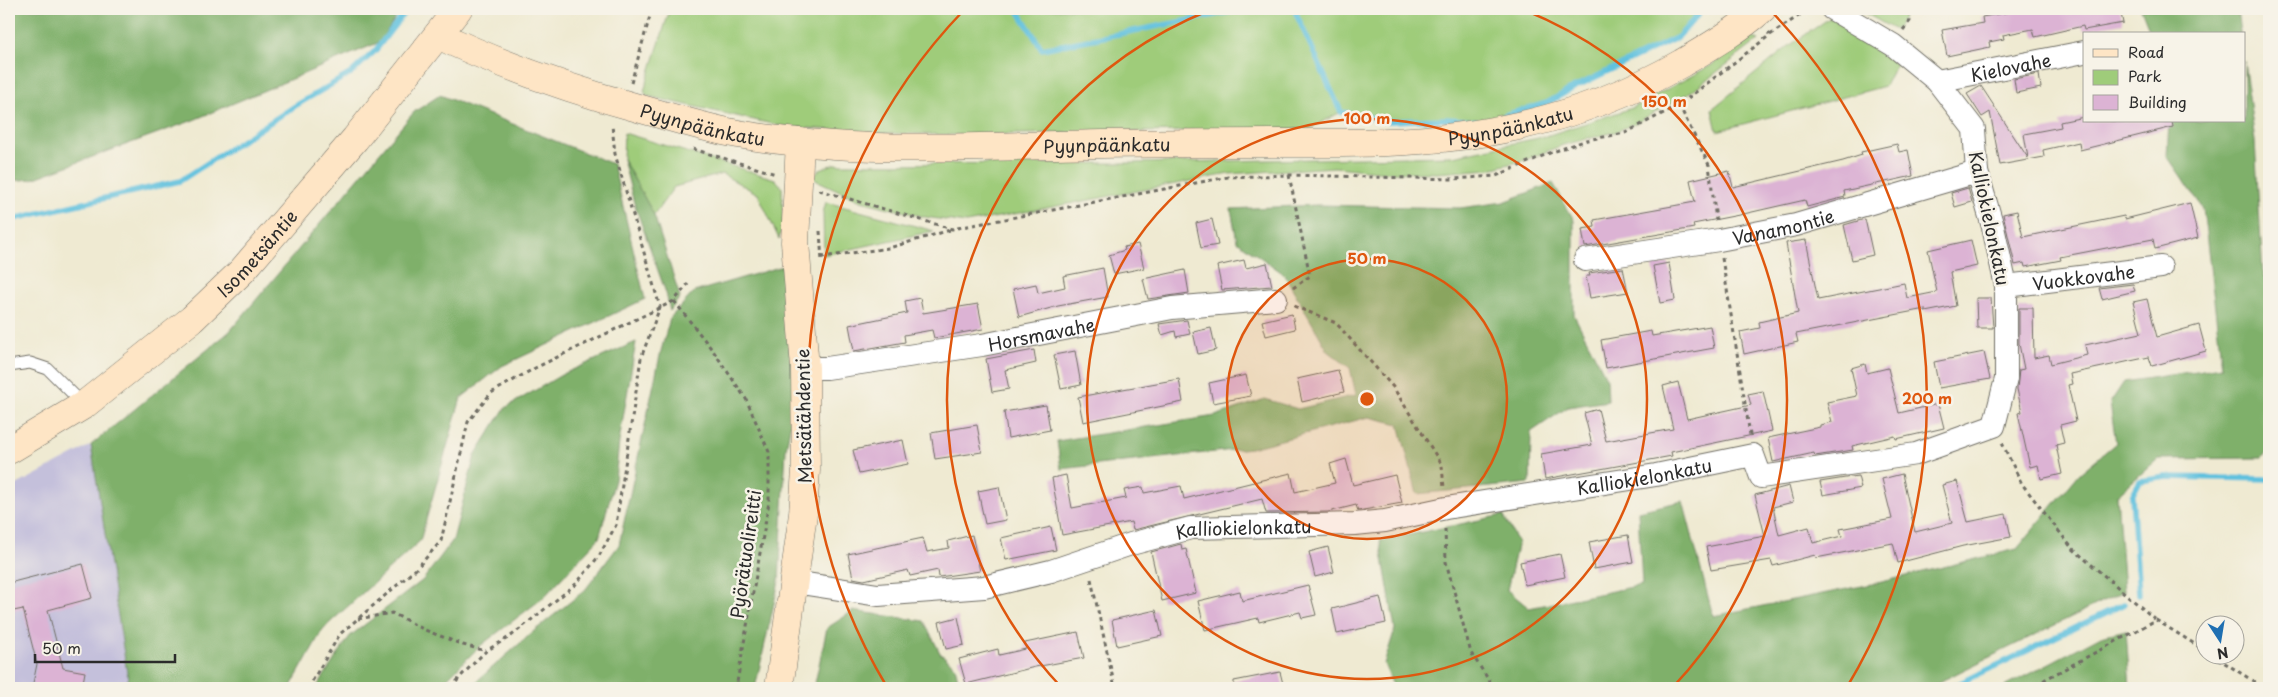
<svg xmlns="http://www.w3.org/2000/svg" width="2278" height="697" viewBox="0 0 2278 697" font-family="'Playpen Sans',sans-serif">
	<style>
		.industrial { fill: #c4c0db }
		.green { fill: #9fcc7a; stroke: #657c52 }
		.forest { fill: #7fb06a; stroke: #556e4a }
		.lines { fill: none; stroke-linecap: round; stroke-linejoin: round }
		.stream { stroke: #60c1de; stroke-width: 5.5 }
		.building { fill: #dcb3d4 }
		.service-casing { stroke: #706e65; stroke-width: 13 }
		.minor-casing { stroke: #706e65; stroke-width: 24 }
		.secondary-casing { stroke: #706e65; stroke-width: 29 }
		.path { stroke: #706e65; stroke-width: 3; stroke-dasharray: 4 4; stroke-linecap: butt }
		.service { stroke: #fff; stroke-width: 11 }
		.minor { stroke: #fff; stroke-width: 22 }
		.secondary { stroke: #fee5c5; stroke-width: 28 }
		.ring { fill: none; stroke: #df570e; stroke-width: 2.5 }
		.labels { text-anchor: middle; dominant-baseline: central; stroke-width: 5; stroke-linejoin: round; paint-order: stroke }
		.street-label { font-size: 18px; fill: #2b2b2b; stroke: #f7f3e8 }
		.centre { fill: #df570e; stroke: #f7f3e8; stroke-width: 2.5 }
		.ring-label { font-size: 15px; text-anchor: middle; font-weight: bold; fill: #df570e; stroke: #f7f3e8; stroke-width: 5; stroke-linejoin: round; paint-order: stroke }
	</style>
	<rect width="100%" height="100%" fill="#f7f3e8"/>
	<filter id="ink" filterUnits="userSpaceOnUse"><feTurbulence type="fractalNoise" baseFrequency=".02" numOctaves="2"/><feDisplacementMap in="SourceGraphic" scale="10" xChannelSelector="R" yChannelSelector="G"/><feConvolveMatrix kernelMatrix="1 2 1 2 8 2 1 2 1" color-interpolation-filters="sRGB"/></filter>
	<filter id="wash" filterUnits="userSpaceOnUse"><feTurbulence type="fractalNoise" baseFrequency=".0096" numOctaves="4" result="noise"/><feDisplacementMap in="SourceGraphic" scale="20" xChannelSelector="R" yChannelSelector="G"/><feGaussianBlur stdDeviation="1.12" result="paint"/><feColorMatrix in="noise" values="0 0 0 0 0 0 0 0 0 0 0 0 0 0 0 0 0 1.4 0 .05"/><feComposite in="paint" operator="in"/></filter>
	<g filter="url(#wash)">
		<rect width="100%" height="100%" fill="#efead2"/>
		<path class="industrial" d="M91,445L128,679L123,688H9V489Z"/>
		<path class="green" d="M670,9H1703L1678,37L1573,88L1547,103L1484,121L1446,119L1389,121L1341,112L1309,129L957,135L874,133L781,126L647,96L644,91Z
			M1858,9H1903L1904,17L1895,30Z
			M1831,17L1896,64L1885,86L1717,131L1712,109L1789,46Z
			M1751,37L1759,40L1692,91L1638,122L1615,132L1563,145L1525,160L1490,169L1437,173L1387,172L1335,167L1229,174L966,223L925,217L861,201L812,178L820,169L834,164L1133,163L1453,156L1543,137L1632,108L1710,66Z
			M624,133L775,179L782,187L783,223L779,239L758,194L722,174L674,187L654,215L623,159Z
			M826,202L934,231L824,255L823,213Z"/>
		<path class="forest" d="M9,9H401L380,42L191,121L32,179L9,181Z
			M2141,9H2237L2240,34H2151Z
			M2244,61L2255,141L2263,276H2269V449L2262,458L2158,459L2117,495L2124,591L1927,688H1394L1384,664L1395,629L1380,541L1503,515L1518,542L1507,590L1529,608L1642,585L1638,511L1683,501L1713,616L1882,582L2017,549L2080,473L2116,443L2110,403L2124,382L2222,367L2203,208L2167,156L2169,121H2244Z
			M440,95L613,164L645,299L502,366L461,398L420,541L323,629L290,688H123L128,679L91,445L229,332L414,112Z
			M623,159L654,215L680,297L670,311L666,293L634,203Z
			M1553,183L1574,220V315L1607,379L1608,401L1568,407L1531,432L1530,483L1417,494L1399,424L1369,417L1251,448L1061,469L1057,441L1215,416L1265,399L1298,409L1356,395L1350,368L1328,351L1284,274L1237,241L1231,209L1318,205L1460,208L1504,202Z
			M783,266V302L796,393L786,449L779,581L755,688H469L534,631L585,590L619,545L661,351L670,318L694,292Z
			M636,342L619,442L615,480L599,538L543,598L480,646L438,688H316L350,636L423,580L453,540L475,455L505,408L563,374Z
			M853,611L924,621L940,653L955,666L960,688H814L827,628Z
			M2126,630L2130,688H2002L2101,636Z"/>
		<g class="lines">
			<path class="stream" d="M1017,9L1042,49L1245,9
				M1294,9L1341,112L1389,121L1446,119L1477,121
				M1505,115L1547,103L1573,88L1678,37L1703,9
				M9,220L180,181L295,106L351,73L375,51L407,9
				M2139,594L2132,496L2140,481L2167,477L2269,479
				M1950,688L2124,604"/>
		</g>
		<g id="blocks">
			<path class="building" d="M2027,9H2120L2123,23L2084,30L2083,26L2035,37L2033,29L2003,35L2004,39L1989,42L1990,47L1947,56L1942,30L1983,23L1982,17Z
				M2039,74L2041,88L2016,93L2014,79Z
				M1981,86L2028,158L2024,134L2061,127L2060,122L2084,117V121H2172L2173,127L2080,150L2079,142L2043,150L2044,157L2000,165L1990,112L1982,117L1967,94Z
				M1897,144L1899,152L1908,150L1913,176L1844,191L1845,197L1807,207L1805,200L1739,215L1693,224L1694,228L1585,247L1582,229L1595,227L1594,220L1695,202L1690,180L1729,171L1733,187L1843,161L1862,155L1861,152Z
				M1968,188L1972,202L1955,207L1951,193Z
				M2190,203L2198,238L2155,249L2153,239L2060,257L2061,260L2025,267L2024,263L2015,265L2003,214L2017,211L2023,237L2124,216L2125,219Z
				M1212,219L1218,245L1201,248L1196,223Z
				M1865,219L1873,255L1852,260L1844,225Z
				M1806,240L1818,300L1904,283L1907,298L1937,292L1928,250L1971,240L1977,266L1950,272L1956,306L1925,312V309L1796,334L1798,342L1744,354L1740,332L1760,328L1759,322L1798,313L1786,243Z
				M1138,244L1144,268L1114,274L1109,255L1125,250L1124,247Z
				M1244,260L1246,268L1267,263L1272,286L1222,290L1217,266Z
				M1669,263L1675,300L1660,303L1653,266Z
				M1103,268L1108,297L1058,306L1019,317L1013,289L1036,284L1038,293L1065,287L1063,276Z
				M1623,268L1628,292L1590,298L1586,276H1590L1589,273Z
				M1185,270L1189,293L1148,299L1143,279Z
				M2133,284L2135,291L2102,299L2099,288Z
				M920,298L923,313L978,304L983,329L934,338L932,330L904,335L905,342L854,351L849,325L907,313L905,301Z
				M1976,298H1991L1993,328H1977Z
				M2147,299L2157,337L2199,325L2206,351L2152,366L2149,357L2070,374L2072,384L2068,385L2076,421L2060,425L2064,443L2056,445L2062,474L2041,479L2038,465L2030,467L2018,413L2022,412L2017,389L2019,370L2024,369L2019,344V308H2033L2034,358L2049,355L2051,364L2087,355L2085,345L2141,333L2133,302Z
				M1292,314L1295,329L1266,336L1262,321Z
				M1187,320L1190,334L1176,337L1175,331L1162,335L1159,324Z
				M1710,326L1714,348L1606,368L1601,340L1651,331L1652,336Z
				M1211,328L1216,350L1198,354L1193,332Z
				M1034,350L1036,363L1005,370L1009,389L992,392L986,359Z
				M1075,351L1081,385L1061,389L1054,355Z
				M1984,352L1990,379L1939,388L1934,362Z
				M1865,364L1867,373L1888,368L1899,413L1938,404L1944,428L1896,439L1895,436L1852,446L1853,450L1815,456L1814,453L1773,462L1768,438L1820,427V425L1832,422L1827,402L1857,396L1851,368Z
				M1338,370L1344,392L1302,402L1297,379Z
				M1246,375L1251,396L1213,403L1209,383Z
				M1179,379L1183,402L1083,422L1078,397Z
				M1678,382L1687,419L1751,405L1748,394L1763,391L1772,431L1671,452L1672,456L1545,479L1541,454L1592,445L1584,413L1598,409L1606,441L1673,429L1663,386Z
				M1046,405L1050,430L1008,438L1004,412Z
				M977,425L982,452L935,459L931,433Z
				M903,440L908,464L859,474L853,450Z
				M1346,459L1353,485L1395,475L1402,503L1358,511L1356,505L1328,512L1266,513L1262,499L1133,530L1131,522L1062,535L1052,478L1066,475L1072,508L1126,498L1124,490L1143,487L1144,493L1181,486L1184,499L1291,473L1295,492L1335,483L1330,464Z
				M1902,474L1915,532L1952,523L1942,485L1957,481L1968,522L2006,514L2011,537L1963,546L1898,563L1893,543L1816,558L1815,555L1773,566L1771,560L1711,570L1706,547L1765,536L1755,495L1789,486L1793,502L1773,507L1779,535L1809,527L1813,543L1842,536L1840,529L1892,519L1882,479Z
				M1858,476L1861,488L1823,495L1820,482Z
				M999,487L1006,520L985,524L978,491Z
				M1051,527L1056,550L1006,560L1001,538Z
				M972,535L980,571L939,577L938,570L910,576L908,570L864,580L853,578L848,554L923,538L927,552L949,548L948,541Z
				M1628,535L1633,562L1594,569L1589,542Z
				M1181,544L1182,550L1186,549L1196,593L1162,601L1151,552Z
				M1328,547L1334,572L1315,577L1309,552Z
				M1560,554L1565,577L1525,585L1520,562Z
				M83,564L92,598L48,610L63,668L85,672L82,688H32L37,664L23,609L9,612V583Z
				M1308,585L1316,615L1302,618L1300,612L1259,622L1258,618L1205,630L1198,601L1240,591L1242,601Z
				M1380,597L1386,623L1337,634L1332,609Z
				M1156,610L1162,636L1117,646L1112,620Z
				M958,617L964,645L946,649L939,622Z
				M1078,632L1084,658L1035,667L966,684L959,659L998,649L999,655L1026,649L1025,643Z
				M1280,672L1284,688H1234V681Z"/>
		</g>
	</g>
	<g filter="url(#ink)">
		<use href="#blocks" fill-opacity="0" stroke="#706e65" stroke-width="1"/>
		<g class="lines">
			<defs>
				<path id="service" d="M9,366L30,363L48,369L84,405"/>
				<g id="minor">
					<path id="s1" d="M1937,81L2084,52"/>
					<path id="s2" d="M1585,260L1719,240L1796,225L1977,172"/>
					<path id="s3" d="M2006,286L2161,267"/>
					<path id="s4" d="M805,368H827L982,345L1172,308L1276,299"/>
					<path id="s5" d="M794,582L878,595L984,587L1051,571L1131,544L1191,528L1355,524L1385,521L1446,508L1656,475L1753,455L1761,477L1916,454L1994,426L2006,379V286L1993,227L1977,172L1974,129L1937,81L1893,45L1832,9"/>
				</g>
				<g id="secondary">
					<path id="s6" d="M438,35C503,66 569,89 638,108C671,117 704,128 738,134C858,155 982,146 1103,144C1163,143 1222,143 1282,143C1342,143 1402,144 1461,136C1538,126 1614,102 1682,63C1709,47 1738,30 1762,9"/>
					<path id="s7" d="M9,450L84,405L192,319L242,271L355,139L458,9"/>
					<path d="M779,688L803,514L806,470L805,368L795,242L800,142"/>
				</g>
			</defs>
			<use href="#service" class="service-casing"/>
			<use href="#minor" class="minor-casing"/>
			<use href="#secondary" class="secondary-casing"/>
			<path class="path" d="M1903,30L1910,21L1909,9
				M1770,35L1809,9
				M631,83L652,9
				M1679,105L1709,165L1716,220
				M693,149L776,174
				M1289,175L1310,276L1293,288
				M819,190L952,229L1228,177L1289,175L1453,179L1496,176L1547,154L1587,140L1625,133L1679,105L1770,35L1768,33
				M820,231L822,262
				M821,257L889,248L950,230
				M1722,258L1750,435
				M674,301L714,352L746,399L769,452V502L736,688
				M1294,306L1336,323L1393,387L1442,465L1444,488
				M2002,443L2022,484L2072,548L2156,620
				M1445,529L1446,562L1471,653L1494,688
				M1091,579L1115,688
				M358,619L392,613L425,630L463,645L486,651
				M2211,654L2264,688
				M308,688L340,634L416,569L441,541L468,422L491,393L535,368L674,301L688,284
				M451,688L463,674L486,651L511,636L576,584L599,556L616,525L641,358L660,307L615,154L612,125
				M2029,688L2156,620L2206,651"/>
			<use href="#service" class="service"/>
			<use href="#minor" class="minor"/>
			<use href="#secondary" class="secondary"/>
		</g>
	</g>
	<circle cx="1367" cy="399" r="140" fill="#df570e" fill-opacity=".12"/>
	<g class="ring">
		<circle cx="1367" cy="399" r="140"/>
		<circle cx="1367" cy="399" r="280"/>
		<path d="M1062 688A420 420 0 0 1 1210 10M1524 10A420 420 0 0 1 1672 688"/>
		<path d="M887 687A560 560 0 0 1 964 10M1770 10A560 560 0 0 1 1847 687"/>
	</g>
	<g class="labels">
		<g class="street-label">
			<text stroke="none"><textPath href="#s1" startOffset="75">Kielovahe</textPath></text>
			<text stroke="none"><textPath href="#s6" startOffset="280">Pyynpäänkatu</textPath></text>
			<text stroke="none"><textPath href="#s6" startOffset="1091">Pyynpäänkatu</textPath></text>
			<text stroke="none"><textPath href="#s6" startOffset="686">Pyynpäänkatu</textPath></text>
			<text transform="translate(1990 218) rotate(78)">Kalliokielonkatu</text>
			<text stroke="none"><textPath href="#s2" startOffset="201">Vanamontie</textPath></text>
			<text stroke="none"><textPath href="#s7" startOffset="318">Isometsäntie</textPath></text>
			<text stroke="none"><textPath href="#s3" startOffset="78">Vuokkovahe</textPath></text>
			<text stroke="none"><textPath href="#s4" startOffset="239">Horsmavahe</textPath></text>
			<text transform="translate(803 416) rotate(-91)">Metsätähdentie</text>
			<text stroke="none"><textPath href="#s5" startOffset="864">Kalliokielonkatu</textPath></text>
			<text stroke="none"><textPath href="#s5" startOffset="459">Kalliokielonkatu</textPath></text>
			<text transform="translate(745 554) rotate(-82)">Pyörätuolireitti</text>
		</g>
	</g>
	<circle cx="1367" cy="399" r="8" class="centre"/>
	<g class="ring-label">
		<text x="1664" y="107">150 m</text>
		<text x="1367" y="124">100 m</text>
		<text x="1367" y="264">50 m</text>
		<text x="1927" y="404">200 m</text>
	</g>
	<rect width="2278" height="697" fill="none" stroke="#f7f3e8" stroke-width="30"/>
	<rect x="2083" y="32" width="162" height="90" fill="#f7f3e8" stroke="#a5a39c"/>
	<rect x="2093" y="49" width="25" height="8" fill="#fee5c5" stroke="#a5a39c"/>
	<text x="2128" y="58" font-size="15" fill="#2b2b2b">Road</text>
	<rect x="2093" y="70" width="25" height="15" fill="#9fcc7a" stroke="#a5a39c"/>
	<text x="2128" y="82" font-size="15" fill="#2b2b2b">Park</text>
	<rect x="2093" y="95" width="25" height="15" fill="#dcb3d4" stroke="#a5a39c"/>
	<text x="2128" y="108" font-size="15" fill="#2b2b2b">Building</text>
	<g transform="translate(2220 640) rotate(168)"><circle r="24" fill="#f7f3e8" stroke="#a5a39c"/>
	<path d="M0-4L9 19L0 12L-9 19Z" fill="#1f6fb2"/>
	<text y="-8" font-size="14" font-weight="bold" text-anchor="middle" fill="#2b2b2b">N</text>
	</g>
	<path d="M35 654v8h140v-8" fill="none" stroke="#2b2b2b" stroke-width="2.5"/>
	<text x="42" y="654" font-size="15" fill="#2b2b2b" stroke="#f7f3e8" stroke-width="4" paint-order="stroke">50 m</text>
</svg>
